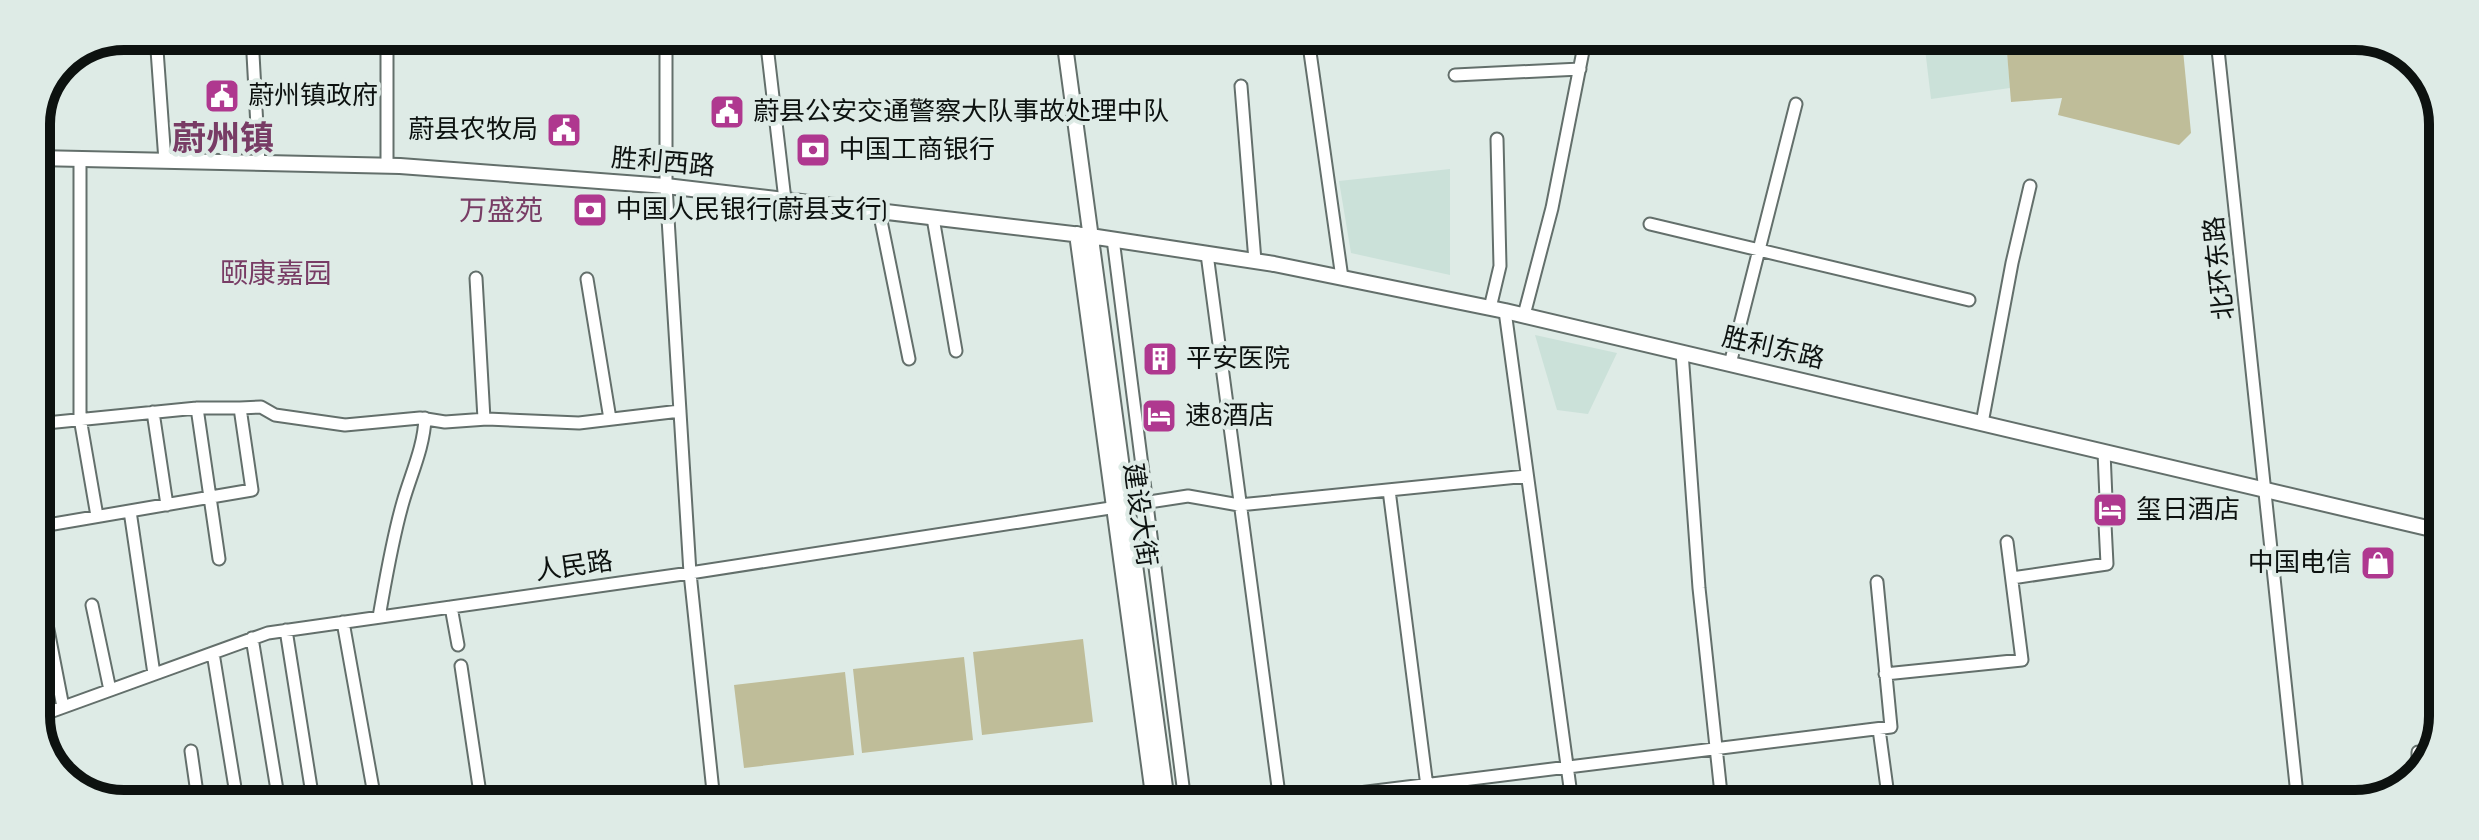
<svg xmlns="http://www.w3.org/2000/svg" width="2479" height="840" viewBox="0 0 2479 840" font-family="'Sofia Sans Condensed','Noto Sans SC',sans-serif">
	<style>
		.built { fill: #cbe1d9 }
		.green { fill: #bfbd99 }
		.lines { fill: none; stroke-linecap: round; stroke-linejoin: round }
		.minor-tunnel { stroke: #bfcac6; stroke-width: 11; stroke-dasharray: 11 5.5; stroke-linecap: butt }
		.minor-casing { stroke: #636f6b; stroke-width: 15 }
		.major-casing { stroke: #636f6b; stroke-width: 18 }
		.minor { stroke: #fff; stroke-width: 11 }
		.major { stroke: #fff; stroke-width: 14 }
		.labels { text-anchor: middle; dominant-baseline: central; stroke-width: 8; stroke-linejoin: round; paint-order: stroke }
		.poi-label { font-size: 26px; fill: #0d1210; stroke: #deebe6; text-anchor: start }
		.street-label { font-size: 26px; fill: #0d1210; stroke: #deebe6 }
		.neighbourhood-label { font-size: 28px; fill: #783c65; stroke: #deebe6 }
		.district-label { font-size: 34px; font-weight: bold; fill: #783c65; stroke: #deebe6 }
		.rim { fill: none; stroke: #0d1210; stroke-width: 10 }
	</style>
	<rect width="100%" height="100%" fill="#deebe6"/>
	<path class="built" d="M1924,40H2006L2010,88L1931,99Z
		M2026,40H2182L2122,46L2104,41L2065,44L2032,43Z
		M1450,169V275L1351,253L1339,181Z
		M1535,335L1617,353L1588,414L1557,410Z"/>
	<path class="green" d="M2006,40L2065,44L2104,41L2122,46L2182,40L2191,133L2179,145L2058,115L2062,98L2011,102Z
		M1083,639L1093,722L982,735L973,652Z
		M964,657L973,740L862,753L853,669Z
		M845,672L854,755L744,768L734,685Z"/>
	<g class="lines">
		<path class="minor-tunnel" d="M2105,524L2106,499"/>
		<defs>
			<path id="minor" d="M156,36L165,161
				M252,36L259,163
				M387,37V165
				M666,37V186L690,573L714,801
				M766,37L785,200
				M1308,38L1342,278
				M2217,40L2298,804
				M1455,75L1580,69
				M1241,86L1255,261
				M80,159V418L97,516
				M879,211L909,359
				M933,218L956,351
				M1650,224L1969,300
				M1113,239L1185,802
				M1207,254L1280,802
				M476,278L484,419
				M587,279L610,419
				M1490,308L1500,266L1497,139
				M1505,311L1572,802
				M1524,315L1552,208L1583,51L1589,39
				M1682,352L1699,588L1722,803
				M1730,364L1796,104
				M197,408L219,559
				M153,412L167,505
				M1982,423L2012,263L2030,186
				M36,424L197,408H240
				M2104,452L2106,499
				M1389,490L1429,802
				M130,511L154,674
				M36,527L252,490L240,408L261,407L275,415L345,425L420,418L445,422L487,419L579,423L680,411
				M36,568L63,707
				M2012,578L2107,564L2105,524
				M92,605L110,690
				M451,607L458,645
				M379,617C386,578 392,540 403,502C411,474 424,447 425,418
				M343,622L375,800
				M286,630L312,794
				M252,638L278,796
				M213,653L237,800
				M461,666L481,800
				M1885,674L2022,660L2007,542
				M36,717L268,633L690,573L1188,496L1239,505L1527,476
				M1879,729L1889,803
				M191,751L198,800
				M2418,772V752H2432
				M1286,802L1891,727L1877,582"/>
			<path id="major" d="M1064,38L1167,802
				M36,158L400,166L666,186L1090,236L1274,264L1505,311L2440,531
				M1077,234L1154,802"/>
		</defs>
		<use href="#minor" class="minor-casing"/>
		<use href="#major" class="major-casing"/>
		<use href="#minor" class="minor"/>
		<use href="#major" class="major"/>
	</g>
	<defs>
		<symbol id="civic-square" viewBox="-11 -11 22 22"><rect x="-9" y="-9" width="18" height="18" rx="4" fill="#af388f" stroke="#deebe6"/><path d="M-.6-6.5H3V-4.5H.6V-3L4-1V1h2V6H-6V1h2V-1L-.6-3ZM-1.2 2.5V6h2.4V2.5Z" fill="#fff"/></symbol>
		<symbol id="bank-square" viewBox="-11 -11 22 22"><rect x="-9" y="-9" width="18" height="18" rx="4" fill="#af388f" stroke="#deebe6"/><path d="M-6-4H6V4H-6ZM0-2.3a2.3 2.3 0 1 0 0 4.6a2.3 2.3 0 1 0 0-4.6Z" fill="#fff"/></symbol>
		<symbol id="building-square" viewBox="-11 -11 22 22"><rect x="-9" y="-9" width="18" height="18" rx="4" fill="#af388f" stroke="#deebe6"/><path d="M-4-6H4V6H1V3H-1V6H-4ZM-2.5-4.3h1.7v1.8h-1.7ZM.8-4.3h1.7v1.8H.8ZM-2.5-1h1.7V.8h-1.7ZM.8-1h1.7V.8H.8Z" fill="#fff"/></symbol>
		<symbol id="hotel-square" viewBox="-11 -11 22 22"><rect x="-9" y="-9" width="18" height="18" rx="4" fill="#af388f" stroke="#deebe6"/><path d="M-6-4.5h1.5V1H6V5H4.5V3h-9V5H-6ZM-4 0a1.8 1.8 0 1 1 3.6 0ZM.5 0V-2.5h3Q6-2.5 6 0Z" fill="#fff"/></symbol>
		<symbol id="shop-square" viewBox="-11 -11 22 22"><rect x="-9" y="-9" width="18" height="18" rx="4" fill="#af388f" stroke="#deebe6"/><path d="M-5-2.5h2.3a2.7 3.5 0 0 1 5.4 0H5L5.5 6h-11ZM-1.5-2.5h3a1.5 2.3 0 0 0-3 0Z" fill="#fff"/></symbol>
	</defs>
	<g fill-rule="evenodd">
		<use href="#civic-square" x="202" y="76" width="40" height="40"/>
		<use href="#civic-square" x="707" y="92" width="40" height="40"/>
		<use href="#civic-square" x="544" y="110" width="40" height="40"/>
		<use href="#bank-square" x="793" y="130" width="40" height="40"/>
		<use href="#bank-square" x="570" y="190" width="40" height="40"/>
		<use href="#building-square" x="1140" y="339" width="40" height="40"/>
		<use href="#hotel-square" x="1139" y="396" width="40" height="40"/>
		<use href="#hotel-square" x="2090" y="490" width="40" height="40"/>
		<use href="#shop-square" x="2358" y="543" width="40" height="40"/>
	</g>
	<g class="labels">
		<g class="poi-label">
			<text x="248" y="96">蔚州镇政府</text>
			<text x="753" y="112">蔚县公安交通警察大队事故处理中队</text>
			<text x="538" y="130" text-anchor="end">蔚县农牧局</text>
			<text x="839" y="150">中国工商银行</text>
			<text x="616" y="210">中国人民银行(蔚县支行)</text>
			<text x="1186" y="359">平安医院</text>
			<text x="1185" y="416">速8酒店</text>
			<text x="2136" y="510">玺日酒店</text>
			<text x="2352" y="563" text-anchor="end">中国电信</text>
		</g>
		<g class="street-label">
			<text transform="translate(663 163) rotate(5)">胜利西路</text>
			<text transform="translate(2220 268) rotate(-96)">北环东路</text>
			<text transform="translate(1773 349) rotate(13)">胜利东路</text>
			<text transform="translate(1139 515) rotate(82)">建设大街</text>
			<text transform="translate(574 567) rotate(-8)">人民路</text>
		</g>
		<g class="neighbourhood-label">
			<text x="501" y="211">万盛苑</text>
			<text x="276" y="274">颐康嘉园</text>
		</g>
		<g class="district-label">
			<text x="223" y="139">蔚州镇</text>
		</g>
	</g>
	<path d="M0 0H2479V840H0ZM124 50H2355A74 74 0 0 1 2429 124V716A74 74 0 0 1 2355 790H124A74 74 0 0 1 50 716V124A74 74 0 0 1 124 50Z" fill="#deebe6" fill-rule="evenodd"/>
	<path class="rim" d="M124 50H2355A74 74 0 0 1 2429 124V716A74 74 0 0 1 2355 790H124A74 74 0 0 1 50 716V124A74 74 0 0 1 124 50Z"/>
</svg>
